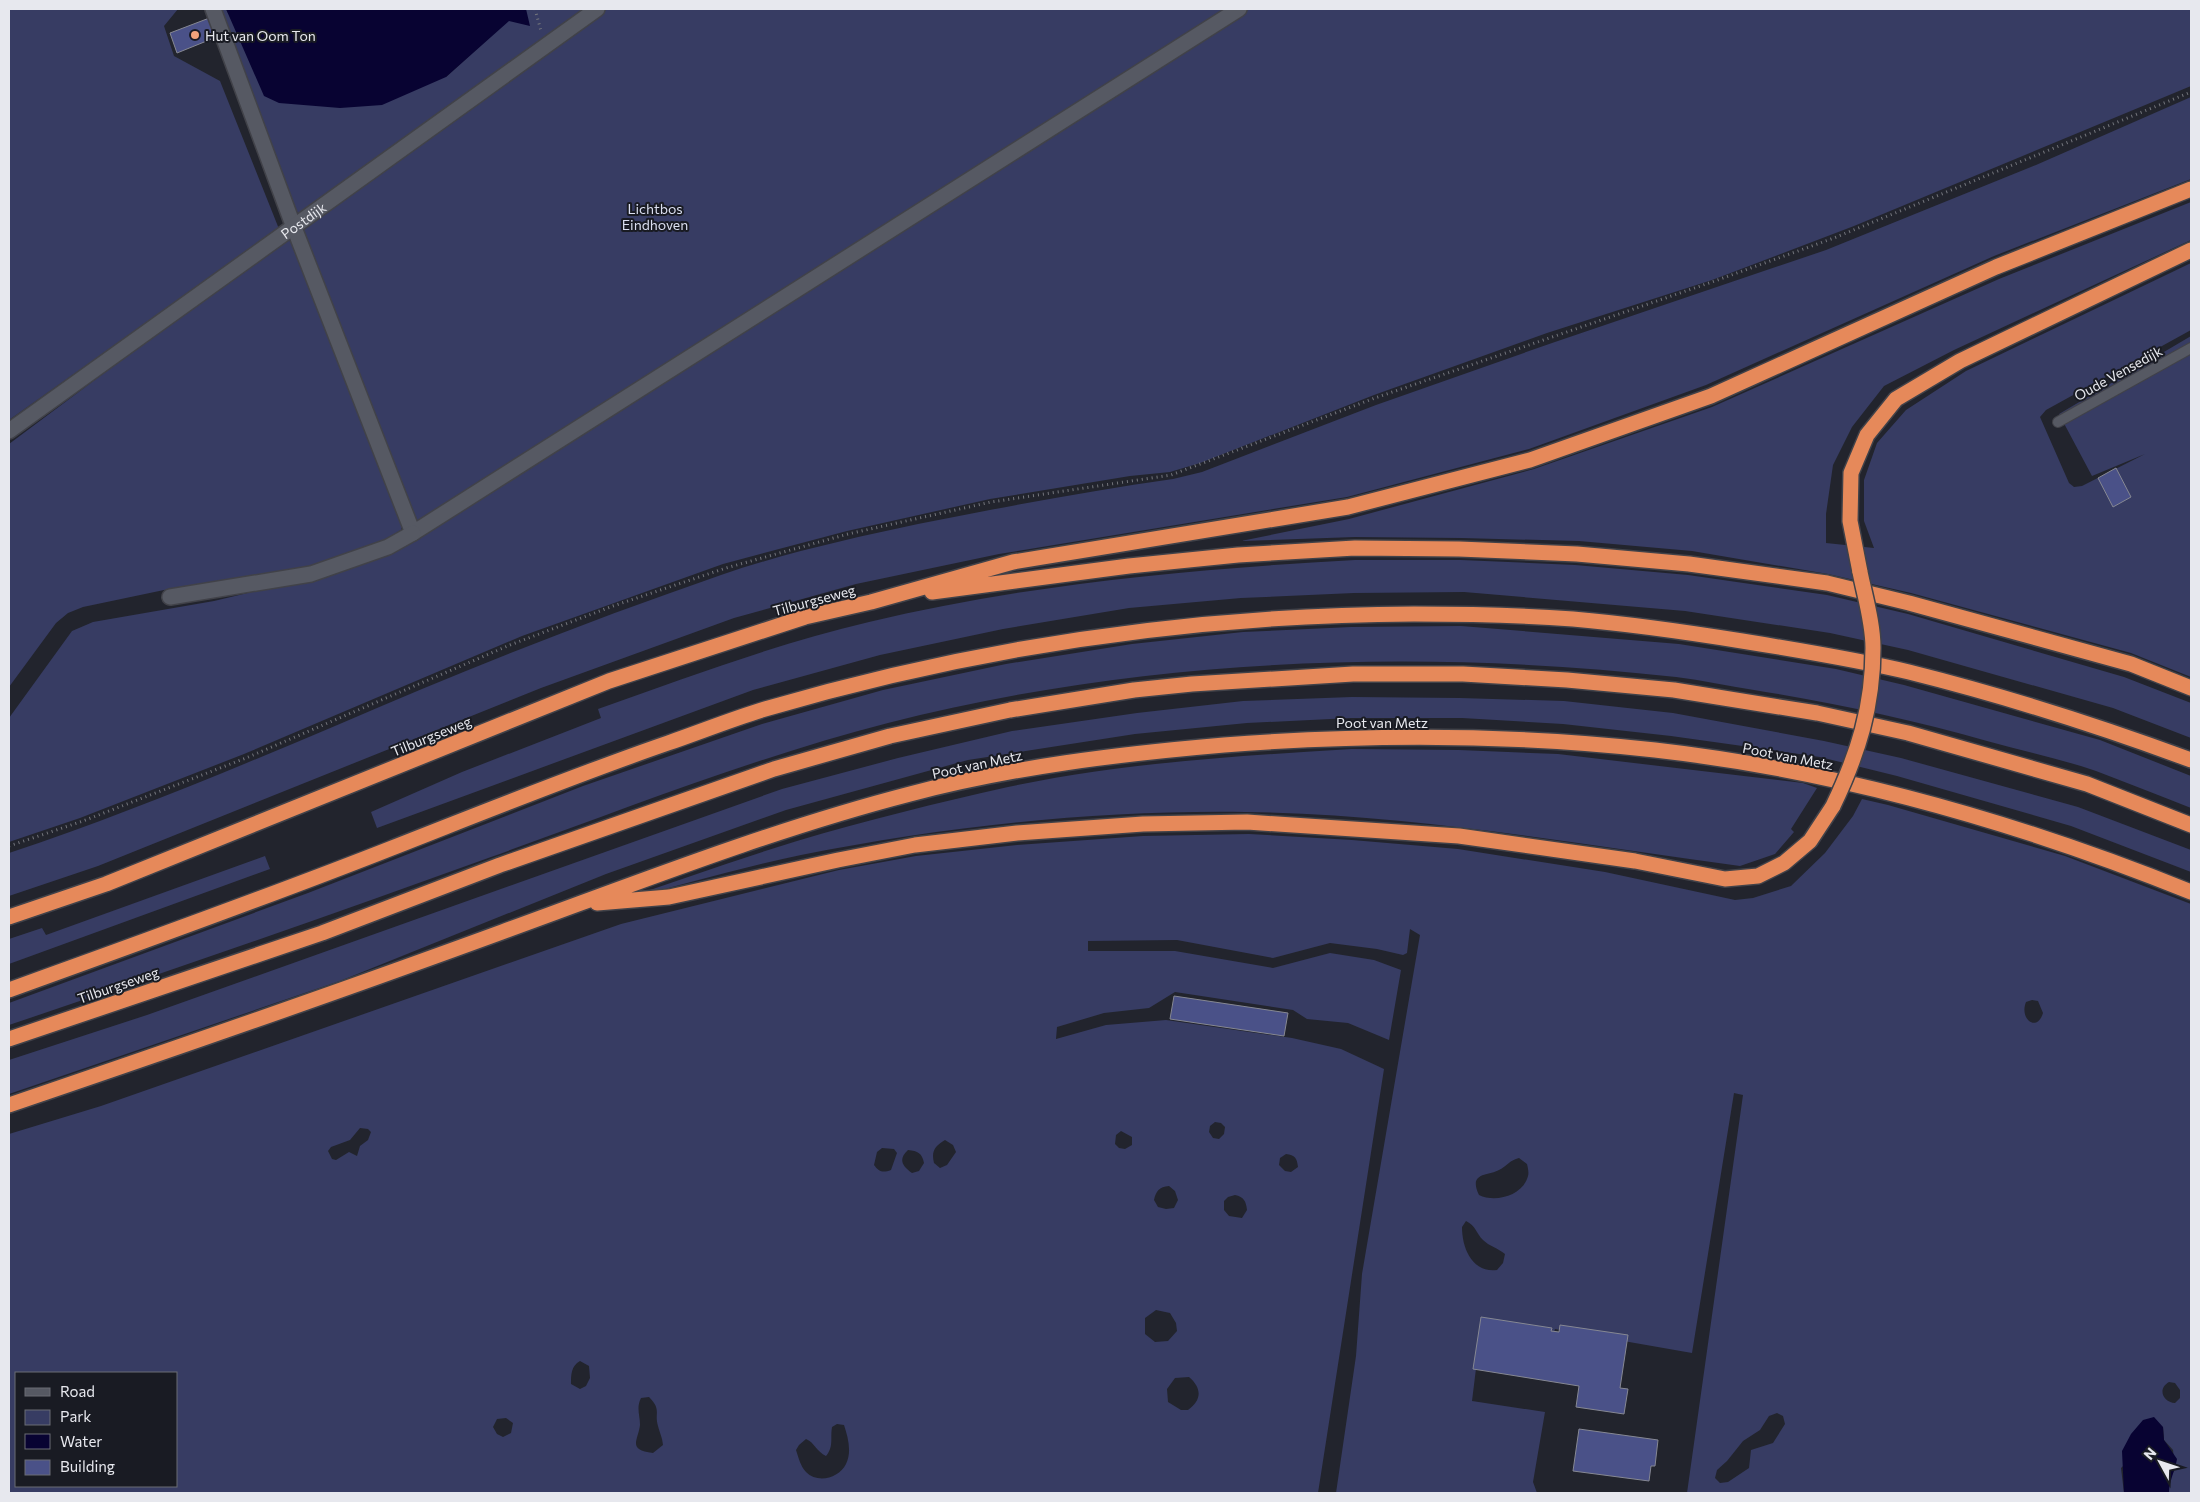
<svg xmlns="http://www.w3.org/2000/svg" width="2200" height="1502" viewBox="0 0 2200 1502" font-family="Commissioner,sans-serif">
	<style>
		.green { fill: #373c63; fill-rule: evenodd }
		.water { fill: #080332 }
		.building { fill: #4a5188; stroke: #868893 }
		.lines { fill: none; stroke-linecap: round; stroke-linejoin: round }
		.lane-casing { stroke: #414249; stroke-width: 12 }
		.street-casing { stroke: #414249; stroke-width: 18 }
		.highway-casing { stroke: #414249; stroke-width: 18 }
		.path { stroke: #74767d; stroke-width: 3; stroke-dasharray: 1 4; stroke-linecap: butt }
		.lane { stroke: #565963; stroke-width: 10 }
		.street { stroke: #565963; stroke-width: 15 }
		.highway { stroke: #e6895a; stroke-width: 15 }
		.highway-bridge-casing { stroke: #414249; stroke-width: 18; stroke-linecap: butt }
		.highway-bridge { stroke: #e6895a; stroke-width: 15 }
		.poi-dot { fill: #f1a27b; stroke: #191b23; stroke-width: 2 }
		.labels { text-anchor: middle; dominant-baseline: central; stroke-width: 4; stroke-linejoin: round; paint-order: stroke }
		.poi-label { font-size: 14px; fill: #e7e8ee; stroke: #191b23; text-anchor: start }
		.park-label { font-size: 14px; fill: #dbdff0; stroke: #191b23 }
		.street-label { font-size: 14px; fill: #e7e8ee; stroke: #191b23 }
	</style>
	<rect width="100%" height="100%" fill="#22242d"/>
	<path class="green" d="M9,9H178L164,26L174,56L220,81L279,229L9,420Z
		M216,9H226L228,13L446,77L509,20L508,9H2191V86L1854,226L1712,280L1547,333L1374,395L1200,463L1170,472L1130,476L990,499L847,531L723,564L522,636L244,754L80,818L9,842V718L72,631L93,622L214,601L332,573L417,534Z
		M2191,97V179L1994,256L1706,385L1529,449L1347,497L999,554L856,584L734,618L541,688L98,866L9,896V853C150,806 285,747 422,689C520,648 620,610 721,575C785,553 852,538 918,524C1003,507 1088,491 1173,479L1202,472L1376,405L1552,343L1826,250L2036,165Z
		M2191,202V240L1954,350L1884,386L1852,427L1833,465L1826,514V543L1874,548L1864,521V480L1877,443L1906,410L1966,371L2191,263V330L2046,410L2040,417L2069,483L2074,487L2082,486L2145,454L2092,476L2059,414L2191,336V677L2131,653L1911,593L1828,574L1692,551L1579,541L1461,538L1355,537L1241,541L1349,519L1534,469L1712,407L1999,279Z
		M288,238L297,243L403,524L401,530L373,547L303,571L164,590L83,607L68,613L56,623L9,687V444L278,243Z
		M1355,560H1461L1575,565L1688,575L1827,595L1908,614L2124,677L2191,703V738L2113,708L1908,650L1830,633L1685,611L1464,592L1354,593L1241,598L1129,608L1003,629L880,655L753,690L377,828L371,812L462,772L601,718L598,709C688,677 776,644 869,622C1028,584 1192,569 1355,560Z
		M1461,626L1679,644L1836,669L1904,685L2100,740L2191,776V808C2160,796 2128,783 2096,771C2061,759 2023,751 1987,741C1910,719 1834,703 1754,690C1728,686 1702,680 1676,677C1417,648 1141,658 888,723C752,758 622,810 491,857C331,915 170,971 9,1025V1003L308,893L583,786L762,724L883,690L1006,664L1132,644L1243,632L1351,627Z
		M1352,697L1460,698L1564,701L1673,713L1824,741L1901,758L2078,807L2191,850V872L2071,826L1897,776L1820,757L1671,736L1563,724L1462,718H1351L1247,723L1135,734L968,760L786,810L606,874L340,981L9,1094V1060L147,1015L782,789L898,758L1012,731L1137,713L1243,701Z
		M1352,749L1459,750L1558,754L1803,783L1817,788L1791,829L1794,832L1775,854L1740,866C1576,844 1412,814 1245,812C1097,810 947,826 801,855C738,868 675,887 612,903C674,882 735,860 797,841C867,820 937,803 1008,787C1121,763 1237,756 1352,749Z
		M1862,799L1888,805L2065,856L2191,904V1493H2169V1481L2175,1469L2173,1450L2164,1440L2163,1427L2121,1468L2124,1493H1687L1743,1095L1734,1093L1692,1353L1555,1329L1552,1339L1481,1328L1472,1401L1545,1412L1533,1482L1537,1493H1336L1356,1356L1362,1274L1420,935L1410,929L1407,953L1403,955L1377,949L1330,943L1273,958L1177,940L1088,941V951H1175L1273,968L1330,953L1374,960L1401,970L1389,1040L1348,1023L1307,1019L1293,1010L1175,992L1149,1008L1104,1013L1057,1027L1056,1039L1106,1025L1166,1020L1292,1038L1341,1049L1384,1069L1318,1493H9V1134L101,1106L621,924L839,870L916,856L1017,845L1143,836L1249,834L1352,840L1458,849L1605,872L1735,900L1753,898L1791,886L1825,853L1853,816ZM2032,1000L2038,1001L2043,1013C2037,1033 2019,1019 2026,1002ZM1215,1122L1221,1123L1225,1127L1224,1134L1219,1139L1213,1138L1209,1132L1210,1126ZM360,1128L368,1129L371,1132L368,1140L360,1146L357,1156L349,1152L336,1160L332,1159L328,1151L331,1147L350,1140ZM1121,1131L1132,1137V1145L1125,1149L1119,1148L1115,1144L1116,1135ZM945,1140L953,1145L956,1152L947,1165L940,1168L934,1163C931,1151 935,1146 945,1140ZM882,1148L894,1149L897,1153L891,1170C883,1173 879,1172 874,1165L877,1152ZM908,1150C918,1151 922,1153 924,1163L919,1171L912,1173C902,1166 898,1159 908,1150ZM1286,1154C1295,1155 1297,1158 1298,1167L1291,1172L1285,1171L1279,1165L1280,1158ZM1519,1158L1527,1164C1528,1168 1529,1173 1528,1176C1523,1196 1495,1203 1479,1195C1468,1172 1488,1176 1499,1170C1507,1166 1510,1160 1519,1158ZM1169,1186L1175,1191L1178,1200L1174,1208L1166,1209L1158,1207L1154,1200C1156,1191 1159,1187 1169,1186ZM1235,1195C1244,1197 1246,1201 1247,1210L1242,1218L1229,1216L1224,1210V1201L1228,1197ZM1466,1221C1476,1226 1476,1233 1483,1240C1489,1246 1498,1248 1505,1254L1503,1263L1497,1270C1472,1273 1462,1248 1462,1227ZM1156,1310L1170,1313L1176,1323L1177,1331L1168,1341L1155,1342L1145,1334V1318ZM580,1361L589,1366L590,1378L586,1386L580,1389L571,1384C571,1375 571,1366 580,1361ZM16,1373H176V1486H16ZM1189,1377C1202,1388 1202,1400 1188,1410H1181L1168,1402L1167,1389L1175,1378ZM2169,1382L2175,1383L2180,1390V1398L2175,1403C2163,1402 2157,1389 2169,1382ZM649,1397C662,1410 654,1413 658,1426C660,1434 662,1436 663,1445L653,1453C627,1450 638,1441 640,1425C640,1415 636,1408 641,1398ZM1777,1413L1783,1416L1785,1424L1773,1443L1751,1450L1749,1468L1728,1482L1720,1483L1715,1478L1717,1470L1727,1461L1743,1441L1760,1430L1769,1416ZM506,1418L513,1423L511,1433L503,1437L497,1434L493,1427L497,1419ZM837,1424L844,1425C848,1437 852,1452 846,1464C839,1478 818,1484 806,1472C800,1465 799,1459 796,1450L799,1445L806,1439C814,1442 817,1452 826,1456C834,1446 830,1439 832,1427Z
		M265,856L270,869L9,964V939L42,928L46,935Z"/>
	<path class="water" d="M226,9H526L530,26L509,21L446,77L382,105L340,108L279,103L264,96Z
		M2154,1417L2163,1427L2164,1440L2177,1459C2175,1471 2169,1481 2169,1493H2124L2122,1451L2131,1434L2143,1420Z"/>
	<path class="building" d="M212,17L219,36L177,53L170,33Z
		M2116,468L2131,497L2113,507L2098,478Z
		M1174,996L1288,1013L1284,1036L1170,1019Z
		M1481,1317L1552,1328L1551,1331L1559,1332L1560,1325L1628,1335L1620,1388L1628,1389L1624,1414L1576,1407L1579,1386L1473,1369Z
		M1579,1429L1658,1440L1655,1466H1651L1649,1481L1573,1471Z"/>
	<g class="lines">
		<defs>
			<path id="lane" d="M2058,422L2191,348"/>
			<g id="street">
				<path d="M213,9L293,225L413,533L1239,9"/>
				<path id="s1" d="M9,431L597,9"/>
				<path d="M170,597L311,574L388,547L413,533"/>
			</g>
			<path id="highway" d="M1860,572L1850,521L1851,473L1867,435L1896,399L1960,361L2191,250
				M932,592L1129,566L1238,555L1355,548L1459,549L1577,554L1689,564L1827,583L1909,603L2131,664L2191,688
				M597,903L669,897L838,860L915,845L1017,833L1143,824L1247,822L1459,836L1635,861L1725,879L1758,876L1784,863L1810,841L1833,806
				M9,917L106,884L609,681L805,617L871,602L1013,562L1348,507L1530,460L1711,396L1996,267L2191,189
				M9,990C137,944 265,898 392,848C484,812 575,775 668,743C700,732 732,719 765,709C976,647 1194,615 1414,614C1467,614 1520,615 1573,619C1630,624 1686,632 1742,641C1798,650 1854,659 1909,672C2005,696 2099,726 2191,760
				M9,1039L322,933L500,865L774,769L890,736L1010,710L1134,690L1192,684L1353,674H1463L1567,680L1674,690L1817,713L1908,733L2087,784L2191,825
				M9,1105C174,1049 338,992 502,932C637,883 771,830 910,794C1012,767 1119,754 1224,745C1367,734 1512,734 1655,750C1839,771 2020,823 2191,892"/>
		</defs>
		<use href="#lane" class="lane-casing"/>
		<use href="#street" class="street-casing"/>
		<use href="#highway" class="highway-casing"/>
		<path class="path" d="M535,9L541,31
			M9,846L83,821L246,758L510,645L613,606L726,568L848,534L991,502L1171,475L1375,398L1712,282L1834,238L2191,92"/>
		<use href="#lane" class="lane"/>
		<use href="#street" class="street"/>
		<use href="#highway" class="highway"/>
		<defs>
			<path id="highway-bridge" d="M1833,806C1858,754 1873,707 1873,648C1873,623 1865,597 1860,572"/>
		</defs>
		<use href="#highway-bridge" class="highway-bridge-casing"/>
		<use href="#highway-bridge" class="highway-bridge"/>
	</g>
	<circle class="poi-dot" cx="195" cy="35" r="5"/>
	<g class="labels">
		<g class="poi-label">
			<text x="205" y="35">Hut van Oom Ton</text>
		</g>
		<g class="park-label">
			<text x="655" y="208">Lichtbos<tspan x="655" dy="16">Eindhoven</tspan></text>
		</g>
		<g class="street-label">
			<text stroke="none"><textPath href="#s1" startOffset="362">Postdijk</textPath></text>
			<text transform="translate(2118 373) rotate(-29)">Oude Vensedijk</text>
			<text transform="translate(814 600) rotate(-15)">Tilburgseweg</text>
			<text x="1382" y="722">Poot van Metz</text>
			<text transform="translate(431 736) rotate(-22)">Tilburgseweg</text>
			<text transform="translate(1788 756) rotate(11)">Poot van Metz</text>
			<text transform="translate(977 764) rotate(-12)">Poot van Metz</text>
			<text transform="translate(118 985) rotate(-19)">Tilburgseweg</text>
		</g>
	</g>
	<rect width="2200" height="1502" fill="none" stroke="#e7e8ee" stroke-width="20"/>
	<rect x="15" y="1372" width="162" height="115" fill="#191b23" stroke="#6b6d74"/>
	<rect x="25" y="1388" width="25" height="8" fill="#565963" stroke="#6b6d74"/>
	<text x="60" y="1397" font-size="15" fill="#e7e8ee">Road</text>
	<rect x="25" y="1410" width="25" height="15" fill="#373c63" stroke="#6b6d74"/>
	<text x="60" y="1422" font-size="15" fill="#e7e8ee">Park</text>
	<rect x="25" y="1434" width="25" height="15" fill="#080332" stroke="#6b6d74"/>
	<text x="60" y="1447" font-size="15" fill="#e7e8ee">Water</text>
	<rect x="25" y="1460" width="25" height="15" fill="#4a5188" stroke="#6b6d74"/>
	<text x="60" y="1472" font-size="15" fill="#e7e8ee">Building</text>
	<g transform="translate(2160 1462) rotate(310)" stroke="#191b23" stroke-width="4" paint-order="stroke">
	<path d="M0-4L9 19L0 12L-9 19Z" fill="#e7e8ee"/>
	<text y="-8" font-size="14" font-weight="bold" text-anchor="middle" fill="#e7e8ee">N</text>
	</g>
</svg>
